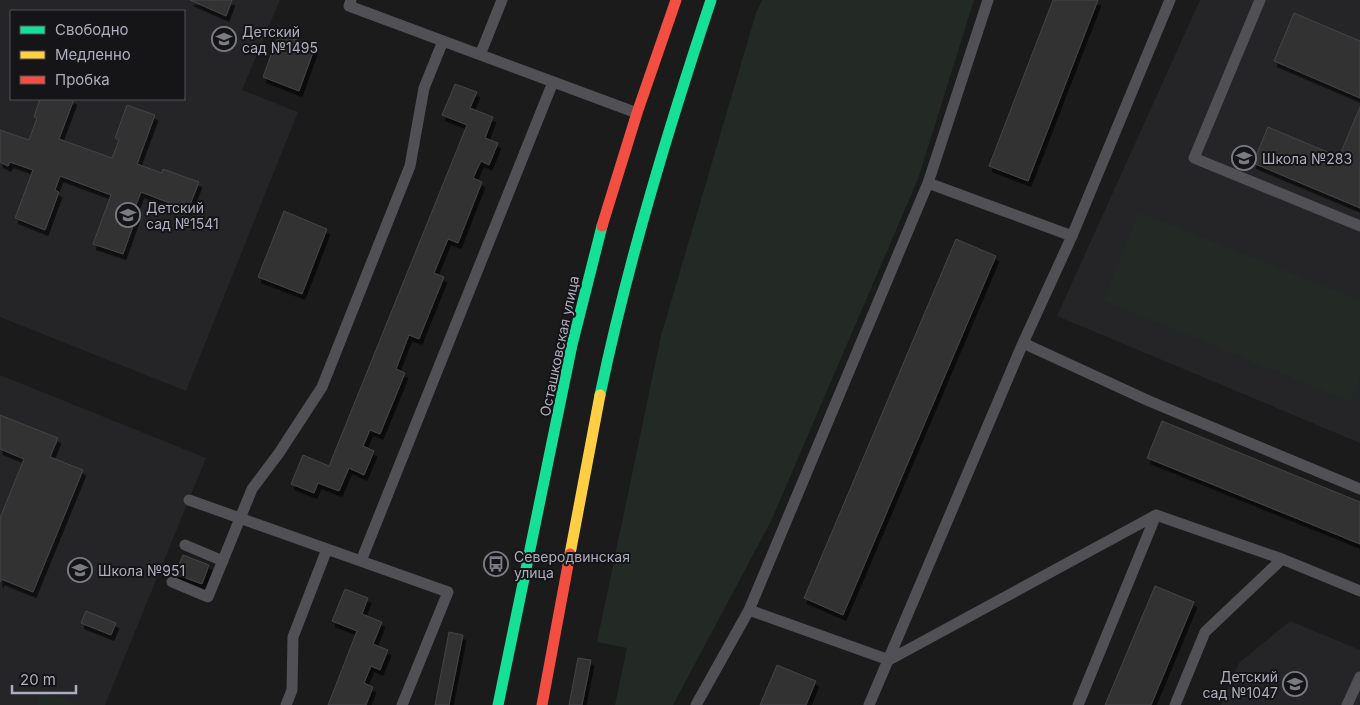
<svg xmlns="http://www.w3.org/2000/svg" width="1360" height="705" viewBox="0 0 1360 705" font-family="Inter,sans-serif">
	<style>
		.built { fill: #252527; fill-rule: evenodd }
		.green { fill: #232a25 }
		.building { fill: #333; stroke: #444447; filter: url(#shadow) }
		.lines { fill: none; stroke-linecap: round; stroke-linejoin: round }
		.lane { stroke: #515155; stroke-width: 11 }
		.fast { stroke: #16e098; stroke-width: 11 }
		.slow { stroke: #ffcf43; stroke-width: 11 }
		.jam { stroke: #f24e42; stroke-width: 11 }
		.labels { text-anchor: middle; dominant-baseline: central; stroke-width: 4; stroke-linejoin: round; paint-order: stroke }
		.poi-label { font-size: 14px; fill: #adaebb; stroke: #151517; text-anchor: start }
		.street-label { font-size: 14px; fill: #adaebb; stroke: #151517 }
	</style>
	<defs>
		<filter id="shadow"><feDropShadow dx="3" dy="5.5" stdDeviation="0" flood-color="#0009"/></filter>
	</defs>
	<rect width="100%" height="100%" fill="#1b1b1b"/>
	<path class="built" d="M0,0H280L242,90L298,112L186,391L0,317ZM11,11H184V99H11Z
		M1200,0H1360V443L1057,316Z
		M0,375L206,458L105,705H0Z
		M1290,621L1360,650V705H1221L1239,663Z"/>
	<path class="green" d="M762,0H974L918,179L771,521L673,705H615L627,648L597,642L661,336L756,13Z
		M1139,212L1360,301V377L1350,401L1103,301Z
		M42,690L78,705H36Z"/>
	<path class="building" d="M190,0H232L226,16Z
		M1053,0H1098L1028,181L989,166Z
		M1294,13L1360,41V98L1274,61Z
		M279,33L315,47L299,91L263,77Z
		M455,84L477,92L470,108L493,117L485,138L498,143L489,165L481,161L473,178L482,182L458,243L448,239L434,273L444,277L419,339L409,335L396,369L405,373L380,434L370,430L363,446L374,451L364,475L349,468L339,491L318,483L314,493L291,484L303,455L329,466L467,125L442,115Z
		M40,99H74L59,139L112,158L119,140L115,138L127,105L155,115L137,164L162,173L163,169L199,182L188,210L141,192L133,213L137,215L123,254L93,244L111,195L60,176L55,190L59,192L45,230L15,218L33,170L10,162L8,166L0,162V130L29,140L37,118L34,117Z
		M1360,107V208L1253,163L1268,127L1339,157Z
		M284,211L327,229L302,294L258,277Z
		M956,239L996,256L843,615L804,598Z
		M0,415L58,438L50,457L83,470L33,592L1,579L0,582V518L24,459L0,449Z
		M1162,421L1360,502V544L1147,458Z
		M183,555L209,565L202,584L175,574Z
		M1155,586L1194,602L1151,705H1105Z
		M345,589L368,598L362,614L382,622L373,644L388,650L380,670L371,666L364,683L373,687L366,705H328L357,631L332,621Z
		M86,611L116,623L111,635L81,623Z
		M449,632L463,635L449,705H435Z
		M578,658L591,660L582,705H569Z
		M777,665L816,681L806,705H760Z"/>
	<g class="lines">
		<path class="lane" d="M351,0L349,6L637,113
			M1260,0L1194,158L1360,226
			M480,55L502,0
			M928,183L1072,236
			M1023,343L1149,401L1360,489
			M189,500L448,592L402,705
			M185,545L223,561
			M361,561L553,82
			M172,582L208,597L252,489L279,453L322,387L410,166L424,88L443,41
			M749,610L889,660L1156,515L1282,559L1360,591
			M286,705L292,690L293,637L327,549
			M696,705L749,610L928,183L988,0
			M869,705L1023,343L1072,236L1170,0
			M1078,705L1156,515
			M1175,705L1205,632L1282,559
			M1347,705L1360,677"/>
		<path class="fast" d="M600,395C628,261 668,130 711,0
			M498,705L572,345L602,226"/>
		<path class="slow" d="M570,554L600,395"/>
		<path class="jam" d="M602,226L637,113L676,0
			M542,705L570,554"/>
	</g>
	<defs>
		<symbol id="school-ring" viewBox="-11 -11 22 22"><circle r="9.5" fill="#151517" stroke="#7a7b83" stroke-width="1.5"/><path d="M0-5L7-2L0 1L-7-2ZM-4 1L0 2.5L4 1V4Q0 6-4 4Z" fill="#7a7b83"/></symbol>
		<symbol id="bus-ring" viewBox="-11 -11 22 22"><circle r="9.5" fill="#151517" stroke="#7a7b83" stroke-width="1.5"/><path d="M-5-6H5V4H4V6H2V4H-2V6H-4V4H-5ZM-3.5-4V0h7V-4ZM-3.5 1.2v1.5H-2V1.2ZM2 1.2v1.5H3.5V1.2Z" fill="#7a7b83"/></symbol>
	</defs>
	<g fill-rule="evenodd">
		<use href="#school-ring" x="210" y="25" width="28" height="28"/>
		<use href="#school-ring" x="1230" y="144" width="28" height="28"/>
		<use href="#school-ring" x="114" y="201" width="28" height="28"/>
		<use href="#bus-ring" x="482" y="550" width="28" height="28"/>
		<use href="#school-ring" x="66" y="556" width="28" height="28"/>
		<use href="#school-ring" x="1281" y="670" width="28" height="28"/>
	</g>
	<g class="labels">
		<g class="poi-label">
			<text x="242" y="31">Детский<tspan x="242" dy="16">сад №1495</tspan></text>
			<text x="1262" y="158">Школа №283</text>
			<text x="146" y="207">Детский<tspan x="146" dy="16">сад №1541</tspan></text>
			<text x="514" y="556">Северодвинская<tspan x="514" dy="16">улица</tspan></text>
			<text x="98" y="570">Школа №951</text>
			<text x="1278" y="676" text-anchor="end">Детский<tspan x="1278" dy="16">сад №1047</tspan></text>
		</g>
		<g class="street-label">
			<text transform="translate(559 346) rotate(-78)">Осташковская улица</text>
		</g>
	</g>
	<rect x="10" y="10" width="175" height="90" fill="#151517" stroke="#525259"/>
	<rect x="20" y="26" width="25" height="8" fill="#16e098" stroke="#525259"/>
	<text x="55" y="35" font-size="15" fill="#adaebb">Свободно</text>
	<rect x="20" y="51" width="25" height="8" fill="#ffcf43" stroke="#525259"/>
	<text x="55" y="60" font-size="15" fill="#adaebb">Медленно</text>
	<rect x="20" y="76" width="25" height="8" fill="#f24e42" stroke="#525259"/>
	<text x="55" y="85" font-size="15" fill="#adaebb">Пробка</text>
	<path d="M12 685v8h64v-8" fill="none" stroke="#adaebb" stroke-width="2.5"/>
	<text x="20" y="685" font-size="15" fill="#adaebb" stroke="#151517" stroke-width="4" paint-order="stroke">20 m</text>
</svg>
